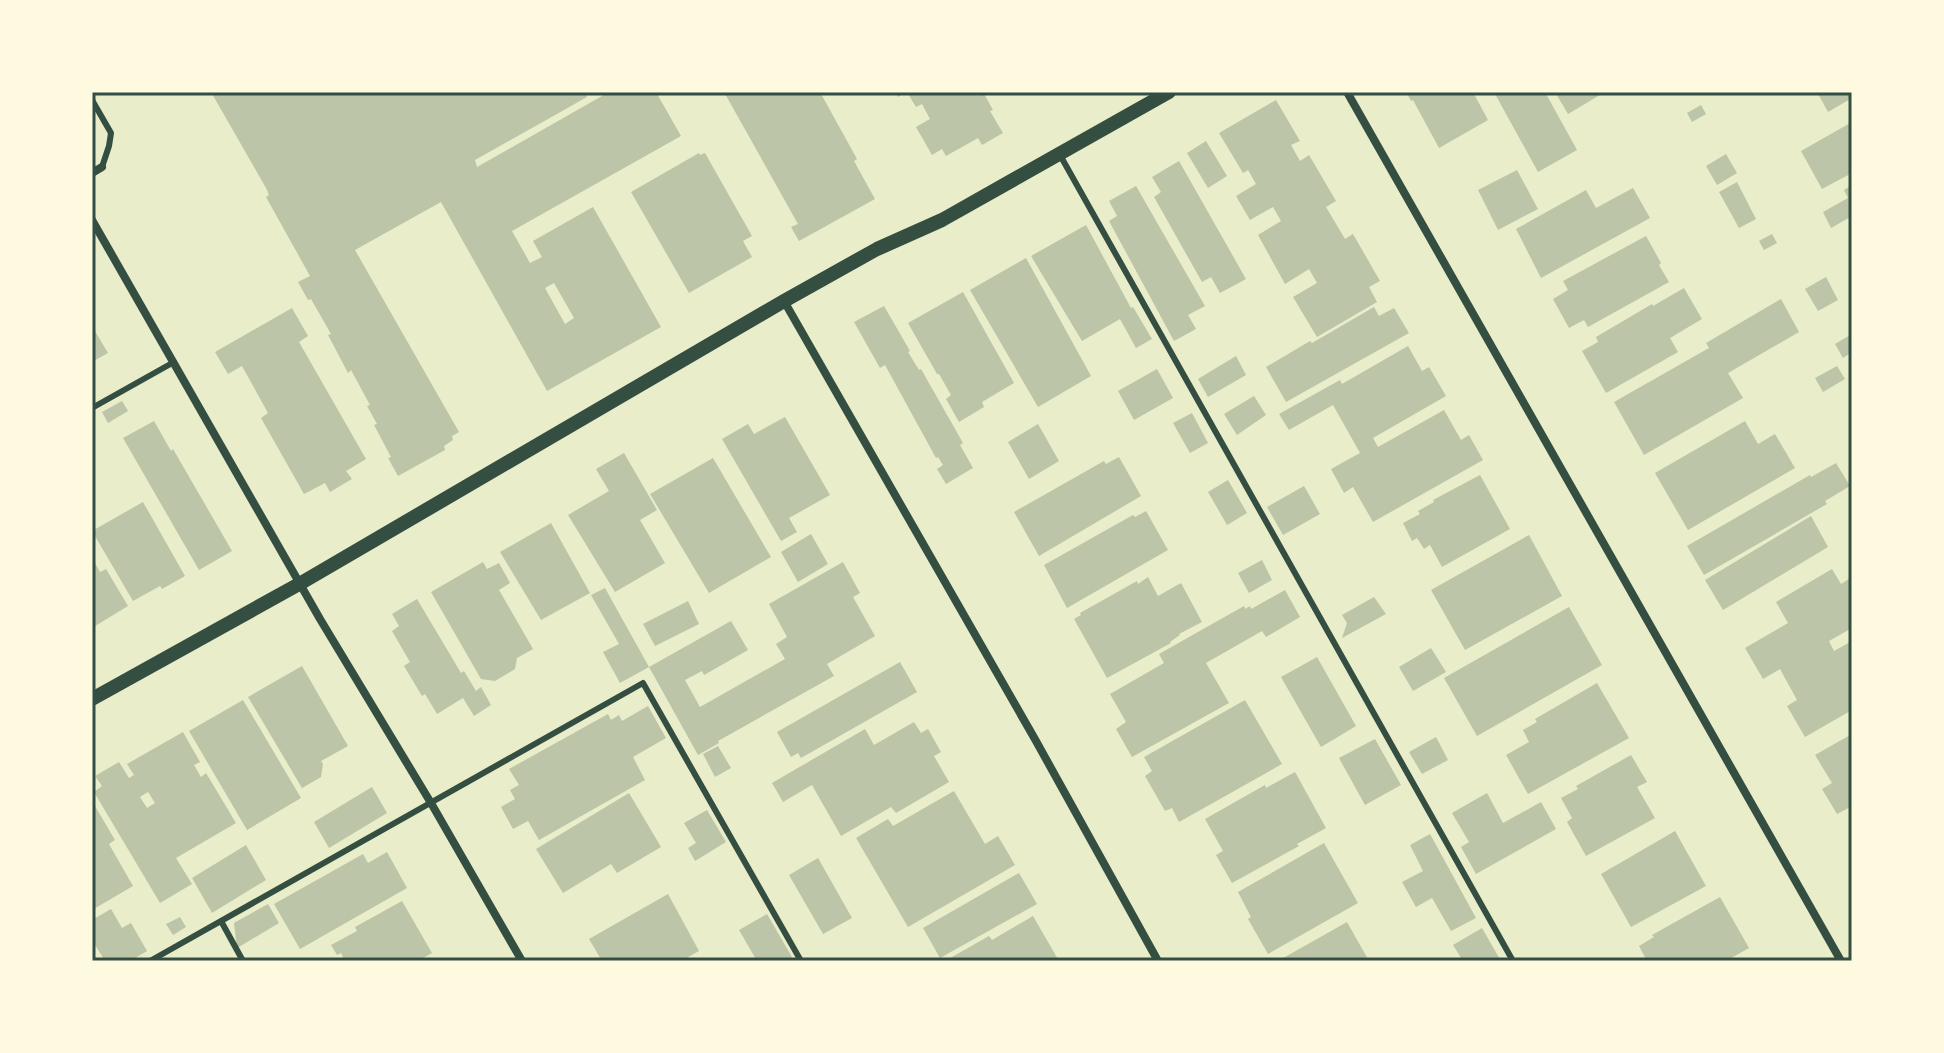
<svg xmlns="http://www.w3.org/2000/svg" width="1944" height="1053" viewBox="0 0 1944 1053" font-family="Overpass,sans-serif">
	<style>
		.building { fill: #bcc5a7; fill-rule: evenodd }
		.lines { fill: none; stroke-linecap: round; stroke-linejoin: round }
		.service { stroke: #344e41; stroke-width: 6 }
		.minor { stroke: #344e41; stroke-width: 8 }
		.tertiary { stroke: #344e41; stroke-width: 14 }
		.neatline { fill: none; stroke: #344e41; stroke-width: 3 }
	</style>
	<rect width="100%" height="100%" fill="#e9edc9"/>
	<path class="building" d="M211,92H585L587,97L475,160L477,167L609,92H656L681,136L512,231L530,263L542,257L533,241L593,207L661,327L547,391L441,202L355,250L459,432L452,436L453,440L444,446L445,450L398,476L388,458L391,457L374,425L377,424L367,406L370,405L351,370L348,373L337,352L328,335L331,334L311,299L308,300L298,282L310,276L266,197L269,195L266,188ZM554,283L574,318L565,324L545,288Z
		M724,92H820L857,159L854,161L875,199L799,241L791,227L798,224Z
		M895,92H975L977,96L983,92L993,110L990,111L1003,133L982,145L978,138L946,156L942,149L932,155L916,127L930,119L922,104L916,107L907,92L898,97Z
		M1406,92H1473L1488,120L1439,148L1413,100L1411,101Z
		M1494,92H1545L1577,150L1538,172Z
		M1555,92H1605L1568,114Z
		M1817,92H1852V98L1828,112Z
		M1276,100L1300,141L1291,145L1300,161L1309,155L1336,201L1326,207L1345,239L1353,234L1380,281L1369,287L1377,302L1317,337L1293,297L1317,283L1309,269L1285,284L1258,235L1281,221L1273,207L1250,220L1236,196L1256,184L1248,170L1243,173L1219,133Z
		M1701,105L1706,114L1692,122L1687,113Z
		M1852,122V173L1822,189L1801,151Z
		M1206,141L1227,176L1208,188L1187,153Z
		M699,153L700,155L705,153L752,236L743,241L752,257L689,293L631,192Z
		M1726,154L1737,173L1717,185L1706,166Z
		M1179,161L1246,279L1220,293L1211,277L1202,282L1154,197L1161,192L1152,177Z
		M1517,170L1538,209L1498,230L1478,190Z
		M1737,182L1756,219L1739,228L1719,192Z
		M1852,185V216L1831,228L1823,212L1848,198L1844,190Z
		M1136,186L1205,306L1188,315L1196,329L1174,341L1109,221L1117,216L1109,201Z
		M1633,188L1650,218L1541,278L1516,229L1586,190L1596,208Z
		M1086,225L1131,308L1133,307L1152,339L1136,348L1120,319L1082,341L1031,256Z
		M1772,234L1777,243L1764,250L1759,241Z
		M1646,236L1661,263L1659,265L1669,282L1588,327L1584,320L1569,328L1553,299L1568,290L1563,281Z
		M1026,258L1091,376L1038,407L970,290Z
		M1826,277L1838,300L1818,311L1805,289Z
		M1684,288L1702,319L1670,338L1678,352L1606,393L1582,351L1598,342L1596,337L1652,304L1653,306Z
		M963,292L1014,383L982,402L984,407L959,422L946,399L951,395L939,374H937L908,323Z
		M1781,299L1799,332L1728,373L1743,398L1644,455L1614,402L1709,348L1706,343Z
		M884,306L910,351L908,352L919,370L921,369L963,443L960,445L973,468L946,484L937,469L943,465L938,457L936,458L885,365L880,368L854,322Z
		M1374,307L1379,316L1394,308L1409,333L1286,402L1266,367L1310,341L1312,343Z
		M292,308L308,336L299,342L366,459L346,471L352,479L330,492L325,483L304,494L261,418L268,413L242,366L228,374L215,352Z
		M92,326L108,353L92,362Z
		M1852,334V352L1843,358L1835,344Z
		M1408,346L1422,371L1429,367L1446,396L1373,438L1378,447L1444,410L1461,440L1469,435L1483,460L1373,522L1353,487L1344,493L1331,469L1360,453L1333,405L1289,430L1279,414L1340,380L1342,384Z
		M1236,356L1246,375L1208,397L1198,379Z
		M1837,366L1845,379L1823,392L1815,378Z
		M1157,369L1173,398L1134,420L1118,391Z
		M1254,396L1266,415L1237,435L1224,414Z
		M122,401L128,411L108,423L102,412Z
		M1192,413L1208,443L1190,453L1173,423Z
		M785,417L830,495L789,518L797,532L781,541L722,439L748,424L754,434Z
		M154,421L171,451L173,449L232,551L199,570L123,438Z
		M1745,421L1758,444L1775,434L1795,468L1688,530L1655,473Z
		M1038,424L1059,461L1029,479L1008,442Z
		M624,453L657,510L640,520L665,563L615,592L568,515L609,491L596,469Z
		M1119,457L1141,496L1039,556L1014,512L1104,461L1106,464Z
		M713,458L771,557L709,593L650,494Z
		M1836,463L1850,486L1825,501L1827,504L1704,575L1687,546L1810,475L1811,477Z
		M1480,475L1510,529L1442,567L1430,545L1424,549L1417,538L1412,541L1403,523L1420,514L1418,511L1434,502L1433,500Z
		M1228,480L1247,513L1227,525L1208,492Z
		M1304,486L1320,514L1283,535L1267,507Z
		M143,502L185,576L162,589L160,586L133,601L92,531Z
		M1146,511L1168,550L1067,608L1044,565L1133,515L1135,517Z
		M1811,516L1828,547L1723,610L1705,580Z
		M551,523L590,593L541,620L500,552Z
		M811,534L828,564L798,582L781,552Z
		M1529,535L1562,596L1465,650L1431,590Z
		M92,558L100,572L106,569L128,606L92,628Z
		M1262,560L1272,580L1249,593L1238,573Z
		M483,562L487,569L499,563L510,583L499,590L533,649L517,658L515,669L495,681L481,679L431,592Z
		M843,562L860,593L853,597L875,636L827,664L834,676L718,741L719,743L698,755L649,667L731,621L748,650L704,675L702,671L685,680L700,707L785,659L776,644L787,637L769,604Z
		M1832,569L1841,584L1852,577V628L1829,641L1834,651L1852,641V710L1805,737L1787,706L1797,700L1780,669L1763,679L1745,648L1788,623L1776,602Z
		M1148,577L1158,596L1181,583L1202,622L1179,634L1180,635L1170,642L1171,643L1107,678L1074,619L1081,615L1080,613L1137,581L1138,584Z
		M605,588L649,667L620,683L603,652L619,644L591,595Z
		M1285,590L1300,617L1266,637L1262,631L1206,663L1229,703L1132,757L1116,729L1126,722L1110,694L1164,663L1159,654L1244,606L1245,609L1250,606L1251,609Z
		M1374,597L1386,614L1342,638L1347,623L1342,615Z
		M417,599L461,673L464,671L476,691L481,687L491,705L474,716L463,698L437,714L425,694L422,696L404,666L410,662L392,631L399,626L392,614Z
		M688,601L699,624L655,646L643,624Z
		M1569,607L1602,665L1477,736L1444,678Z
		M1431,648L1446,672L1413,691L1399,667Z
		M1317,657L1356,726L1321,747L1281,677Z
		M900,662L917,692L801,758L798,753L791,757L777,732Z
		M302,666L348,746L321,761L323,764L321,777L302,788L248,697Z
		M1597,683L1629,738L1528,794L1506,755L1529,742L1523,730L1537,722L1535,719Z
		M243,700L301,798L247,830L189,731Z
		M1245,700L1282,764L1179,822L1172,808L1165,811L1145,776L1152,771L1144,757Z
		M648,706L666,738L633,757L645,780L539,840L528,821L513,829L501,807L515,799L510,790L519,785L509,769L608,714L611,720L619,715L622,721Z
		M914,722L921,733L928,729L941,752L934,756L949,782L896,813L891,807L841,836L812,785L783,802L772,783L865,729L874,745Z
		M183,732L200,762L194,765L201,777L206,773L236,823L176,858L192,884L160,903L94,792L102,786L95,776L119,762L129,778L134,775L127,764ZM148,792L155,803L147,808L140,797Z
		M1852,734V806L1837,814L1822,789L1832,783L1815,755Z
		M1436,737L1448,760L1422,774L1409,752Z
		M1375,739L1401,785L1365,805L1339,758Z
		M718,746L731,768L715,777L703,754Z
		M1631,755L1647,782L1637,787L1655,818L1586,856L1567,822L1572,818L1561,798L1578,789L1576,786Z
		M1295,772L1326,828L1297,844L1299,846L1232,883L1216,855L1223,851L1205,819L1265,785L1266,788Z
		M372,787L387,813L329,848L314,822Z
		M954,791L985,844L998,836L1015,865L908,927L856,838L888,819L893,826Z
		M629,793L661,847L617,873L611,864L563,893L536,849Z
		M1487,793L1503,823L1541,802L1556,829L1476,874L1461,847L1469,842L1452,813Z
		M92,801L115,840L109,844L133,886L92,910Z
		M707,810L726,842L695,861L688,848L696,843L684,823Z
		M1675,831L1706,886L1631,927L1601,874Z
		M1430,834L1476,918L1451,931L1432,898L1416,907L1402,882L1423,871L1410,845Z
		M1324,843L1358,903L1268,954L1248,919L1251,917L1238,892Z
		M246,845L266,880L212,913L192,878Z
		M387,852L407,888L300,949L274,904L363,854L368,863Z
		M818,858L852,918L823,934L789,875Z
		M1019,873L1037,904L940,958L923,928Z
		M668,894L699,951L681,961H602L589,939Z
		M1720,897L1749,948L1726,961H1647L1639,946L1654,937L1652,935Z
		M402,901L432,953L418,961H345L341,953L337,955L331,945L357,931L355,927Z
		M268,904L279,923L237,948L234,923Z
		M111,909L122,928L131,923L147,951L130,961H105L92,940V920Z
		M767,914L792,957L785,961H757L739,930Z
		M1033,916L1059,961H945L989,936L992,940Z
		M180,917L186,927L173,935L166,924Z
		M1347,922L1369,961H1278Z
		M1482,928L1501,961H1463L1453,945Z"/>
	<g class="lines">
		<path class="service" d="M92,100L111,133L109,146L102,167
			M1060,155L1513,961
			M92,408L174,362
			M221,921L243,961
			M150,961L643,683L801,961"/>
		<path class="minor" d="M1347,92L1841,961
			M92,173L102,167
			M92,220L320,619L431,803L522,961
			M784,301L1036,741L1158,961"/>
		<path class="tertiary" d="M92,699L301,583L784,301L877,249L942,220L1169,92"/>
	</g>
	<rect width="1944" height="1053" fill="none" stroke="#fefae0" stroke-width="188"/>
	<rect x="94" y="94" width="1756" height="865" class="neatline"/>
</svg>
